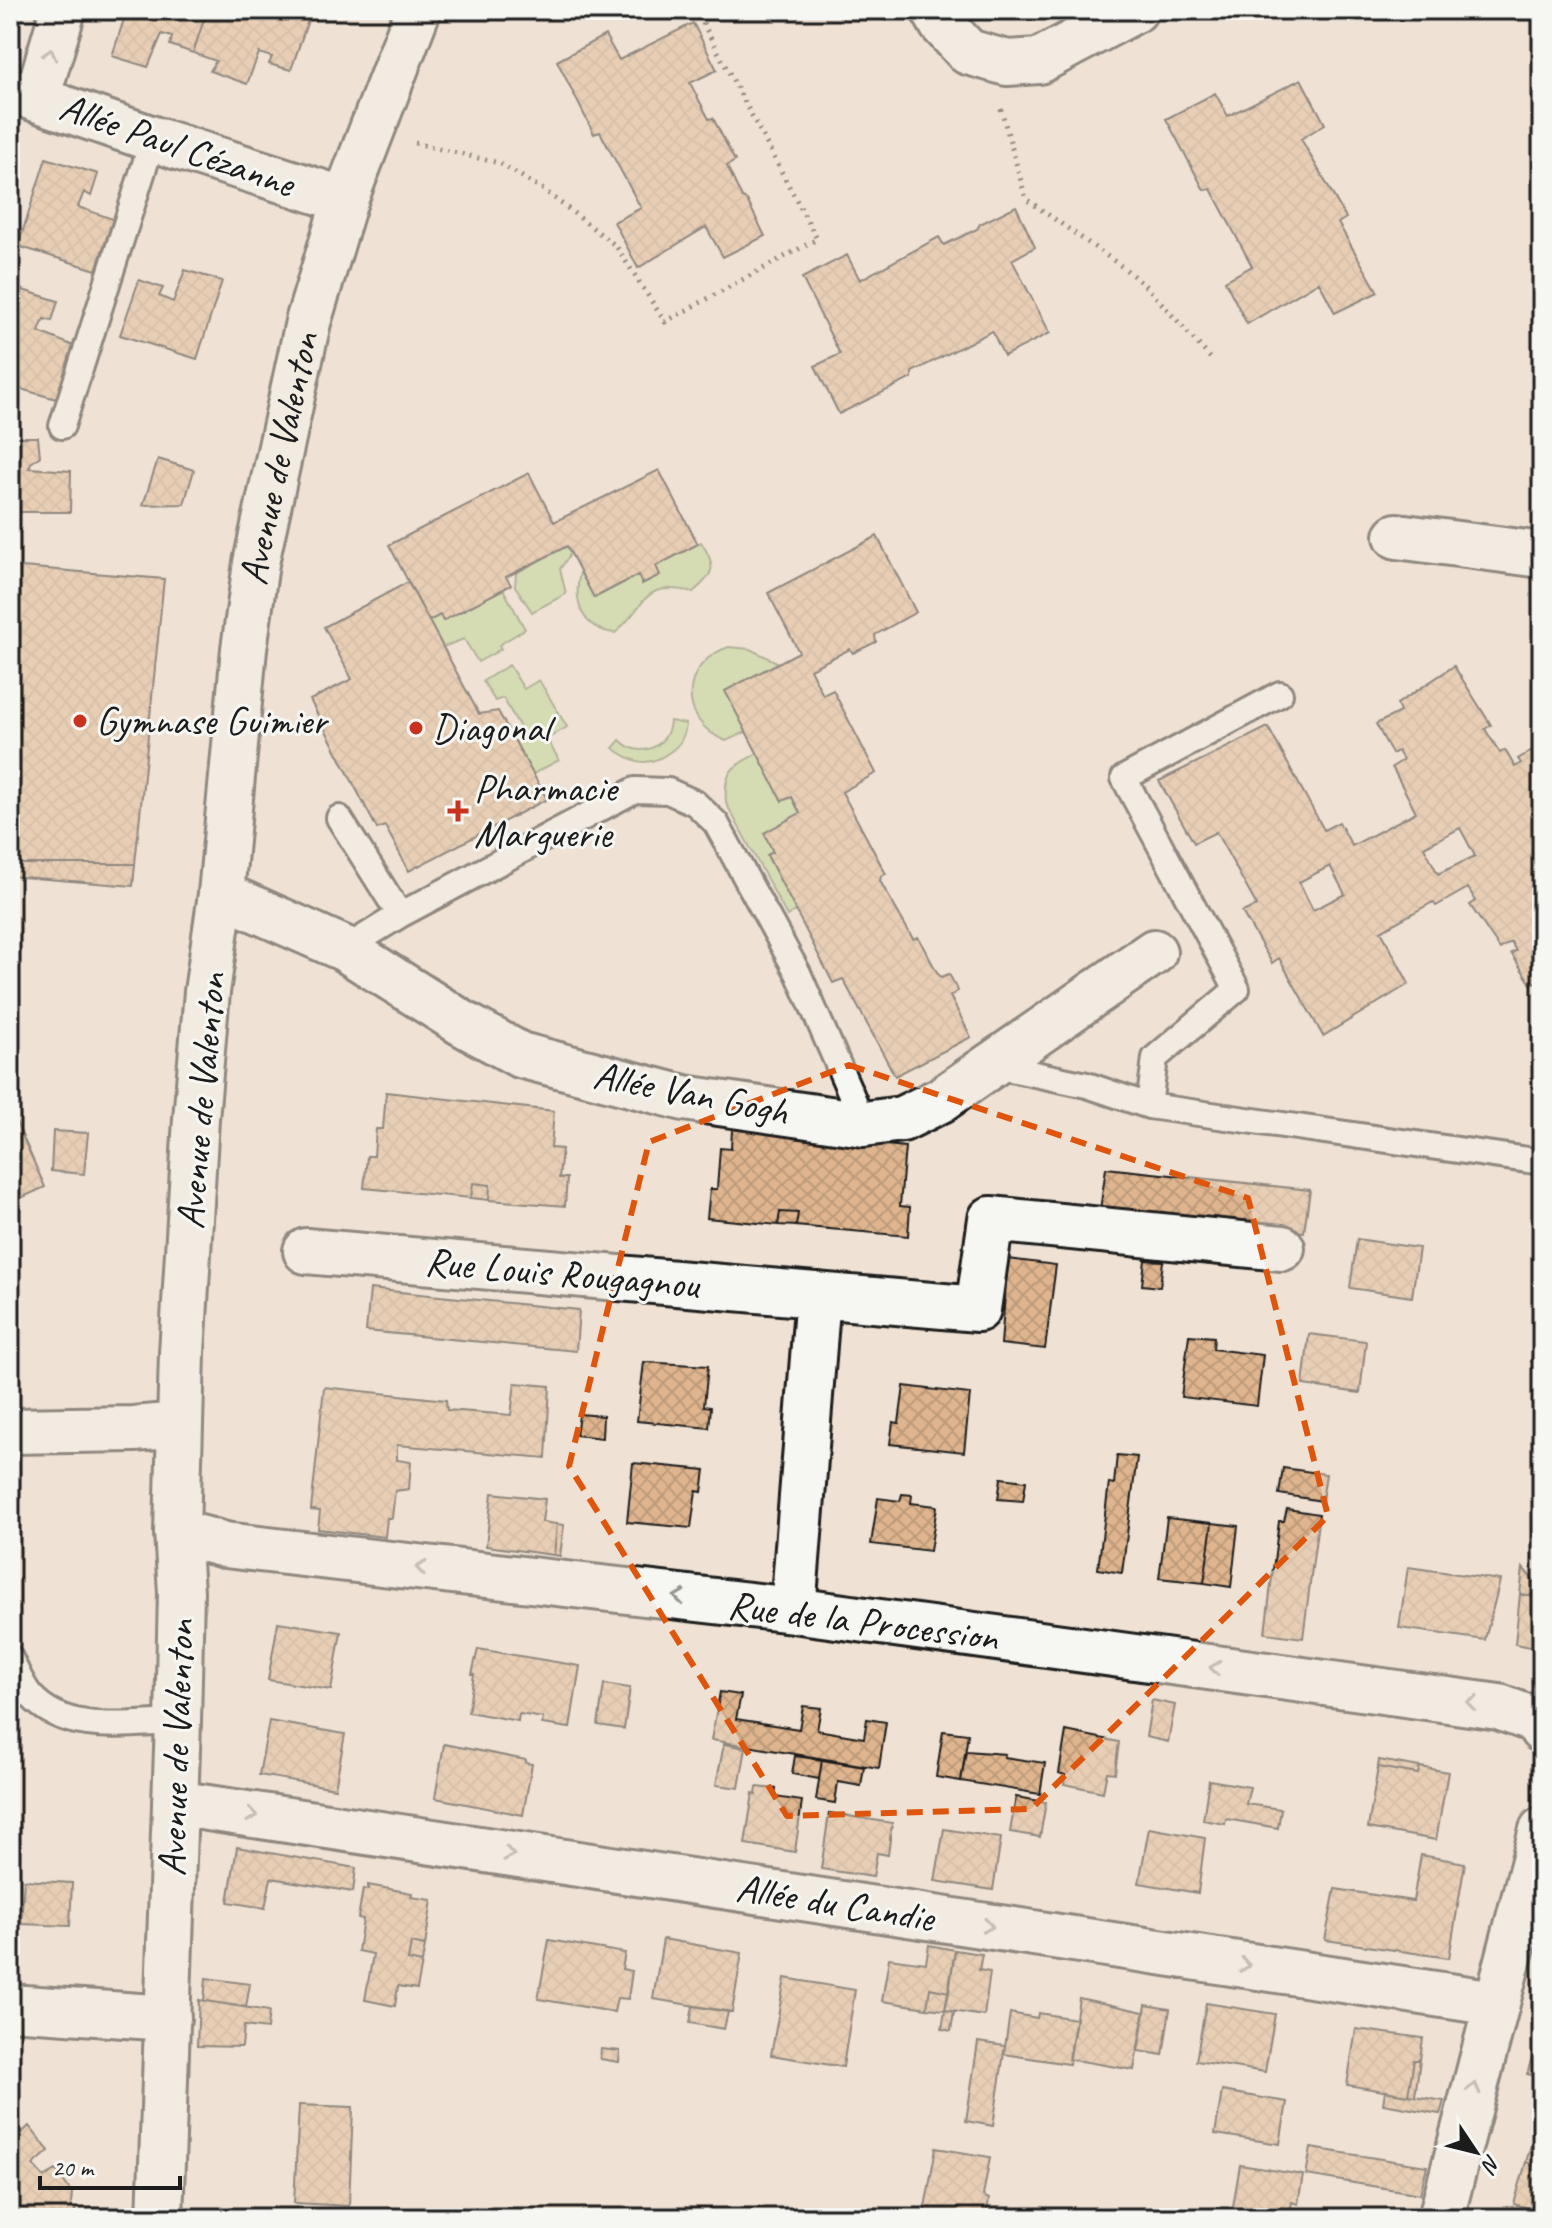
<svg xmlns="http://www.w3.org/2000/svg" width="1552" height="2228" viewBox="0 0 1552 2228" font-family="Caveat,sans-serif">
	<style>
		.grass { fill: #b6d48d; stroke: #697854; stroke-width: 2 }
		.building { fill: url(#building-cross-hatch); stroke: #1c1c1c; stroke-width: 2; fill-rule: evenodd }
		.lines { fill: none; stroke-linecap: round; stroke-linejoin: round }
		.service-casing { stroke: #1c1c1c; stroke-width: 30 }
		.minor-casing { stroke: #1c1c1c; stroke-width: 50 }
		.secondary-casing { stroke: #1c1c1c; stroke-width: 50 }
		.path { stroke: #1c1c1c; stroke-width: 5; stroke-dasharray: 2 6; stroke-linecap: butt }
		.service { stroke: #f6f6f2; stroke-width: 24 }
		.minor { stroke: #f6f6f2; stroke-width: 44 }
		.secondary { stroke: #f6f6f2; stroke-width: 44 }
		.oneway { stroke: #949492 }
		.marked { fill: none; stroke: #de560d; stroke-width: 6; stroke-dasharray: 16 10; stroke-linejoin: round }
		.poi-dot { fill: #c8321e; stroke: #f6f6f2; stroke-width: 3 }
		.labels { text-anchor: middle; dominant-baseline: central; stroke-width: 6; stroke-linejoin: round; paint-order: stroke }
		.street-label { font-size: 40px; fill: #1c1c1c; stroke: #f6f6f2 }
		.poi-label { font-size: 40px; fill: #1c1c1c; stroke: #f6f6f2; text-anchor: start }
	</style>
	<defs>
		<pattern id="building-cross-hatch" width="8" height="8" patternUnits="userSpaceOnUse" patternTransform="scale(2)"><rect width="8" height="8" fill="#deb58e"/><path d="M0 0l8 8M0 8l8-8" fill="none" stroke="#be9b7a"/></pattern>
	</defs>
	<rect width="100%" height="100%" fill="#efe2d4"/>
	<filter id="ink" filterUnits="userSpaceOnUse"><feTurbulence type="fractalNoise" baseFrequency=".0125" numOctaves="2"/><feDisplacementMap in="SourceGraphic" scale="16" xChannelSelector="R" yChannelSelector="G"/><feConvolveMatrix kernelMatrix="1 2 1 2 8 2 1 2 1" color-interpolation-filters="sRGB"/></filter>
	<g filter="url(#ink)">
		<path class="grass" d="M701,542C717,566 715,574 693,592C640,580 649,604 615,633C581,629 573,602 580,572L595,598L638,575L642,584L656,566Z
			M567,546L571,553L560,569L566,594L532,612L515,586L516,573Z
			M503,589L525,629L499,645L501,649L478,662L464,639L443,647L429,621L440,615L443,620Z
			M729,647L750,649L779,663L746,732L726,741C676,721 681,662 729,647Z
			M509,665L524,689L539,680L567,727L547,739L559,760L533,774L515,743L525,736L503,698L495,701L483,681Z
			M670,721L686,724C685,736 681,744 671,751C649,768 635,764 613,748L620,740C639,760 668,748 670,721Z
			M758,753L792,797L800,813L773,852L767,856L796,910L787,916L726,803C724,771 730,768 758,753Z"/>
		<path class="building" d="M127,10H207L193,53L170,45L172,37L162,34L148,67L112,56Z
			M207,10H280L308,20L291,70L269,64L272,57L259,53L247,84L210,71L216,61L193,53Z
			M693,23L717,70L690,83L709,119L713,118L735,161L727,166L742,198L747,200L765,236L723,257L706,227L638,268L614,222L641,208L600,132L594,134L557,61L605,35L619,60Z
			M1301,79L1325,124L1301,139L1346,218L1338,223L1378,292L1335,313L1319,282L1247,324L1225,281L1252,266L1211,189L1204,190L1166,119L1215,93L1228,116Z
			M46,158L98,174L91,196L84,192L78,207L113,219L96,270L18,246Z
			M1016,206L1035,247L1012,260L1050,333L1004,356L992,331L912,372V378L839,414L815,366L840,354L802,278L847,255L860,280L939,237L944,245L977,229L980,224Z
			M185,270L222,281L197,359L120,335L139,280L163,288L159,296L173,302Z
			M10,286L58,301L52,321L44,319L39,332L74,346L56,399L10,386Z
			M10,437H38L40,456L31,463L29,468L71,471L70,512H10Z
			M158,459L194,470L184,504L143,505Z
			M659,470L698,544L656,566L660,575L642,584L638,575L594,598L567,546L506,577L511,585L443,621L440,615L429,621L389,545L529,473L554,522Z
			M877,536L916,612L875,635L876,642L853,653L850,649L810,669L823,695L833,690L876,773L842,792L886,874L881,876L880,881L913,939L918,937L938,974L941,977L949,974L958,991L950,996L971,1037L895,1076L843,979L833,983L767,855L773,852L764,833L800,813L792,797L782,801L725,691L799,652L768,593Z
			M10,566L164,579L135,864H10Z
			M408,582L479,714L498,711L547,799L409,871L385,826L377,829L310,700L352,679L324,627Z
			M1454,666L1491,725L1485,729L1500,753L1505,750L1515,767L1521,763L1518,759L1537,747L1535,743L1542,740V979L1531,984L1511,953L1516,951L1511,942L1500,949L1470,905L1476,901L1468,888L1436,906L1433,902L1381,931L1409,984L1323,1036L1279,958L1272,963L1242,912L1257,906L1216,832L1194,843L1159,781L1268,727L1324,830L1339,822L1352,846L1416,812L1392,767L1403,760L1398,751L1392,754L1376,724L1400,712L1397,704ZM1460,828L1475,856L1438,874L1424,847ZM1330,866L1345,894L1313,910L1299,882Z
			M10,864H135L133,886L10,876Z
			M386,1092L554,1111L551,1148L562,1149L559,1178H567L565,1206L489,1200L490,1185L473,1183L471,1198L364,1188L367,1156H374L376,1129H383Z
			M10,1108L45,1187L10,1203Z
			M732,1129L905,1147L900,1206L910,1207L908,1236L796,1226L798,1213L780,1212L778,1225L707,1218L710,1189H717L720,1148L731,1149Z
			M53,1131L88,1133L84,1174L51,1171Z
			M1106,1168L1310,1190L1304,1232L1100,1210Z
			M473,1183L490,1185L489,1200L471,1198Z
			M780,1212L798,1213L796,1226L778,1225Z
			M1357,1239L1419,1248L1412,1297L1350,1288Z
			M1008,1259L1056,1265L1045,1349L1001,1344Z
			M1145,1260L1163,1261L1160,1287L1142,1285Z
			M370,1289L579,1310L576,1351L366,1331Z
			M1542,1318V1365L1531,1362Z
			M1309,1334L1366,1341L1360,1393L1303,1385Z
			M1189,1335L1214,1337L1213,1349L1263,1355L1257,1406L1181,1397Z
			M644,1362L708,1366L704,1406L711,1407L709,1428L637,1421Z
			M515,1383L550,1386L546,1458L397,1445V1460L411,1462L409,1489L395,1491L392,1518H387L385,1537L318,1529L320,1511L311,1510L324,1387L446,1400L447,1410L511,1415Z
			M904,1386L970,1394L964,1452L890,1444L893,1422L899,1423Z
			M579,1414L603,1416L602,1438L576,1435Z
			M1117,1455L1137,1457L1122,1573L1098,1569L1109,1483L1114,1484Z
			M633,1463L705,1470L702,1492L696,1491L691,1528L627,1522Z
			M1283,1468L1326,1474L1322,1501L1279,1494Z
			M1001,1478L1026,1481L1023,1501L998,1499Z
			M492,1493L545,1499L542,1522L557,1524L554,1555L486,1546Z
			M902,1494L912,1495L911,1503L937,1506L930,1551L871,1544L878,1498L900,1501Z
			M1287,1509L1319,1514L1303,1638L1265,1633L1279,1521H1284Z
			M1167,1518L1212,1523L1204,1583L1159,1578Z
			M1212,1523L1238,1526L1231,1587L1204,1583Z
			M557,1524L564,1525L560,1556L554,1555Z
			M1408,1567L1500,1580L1485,1640L1399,1628Z
			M1523,1568L1540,1588L1542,1597L1520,1594Z
			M1520,1594L1542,1597V1649L1515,1644Z
			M278,1622L341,1632L331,1690L268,1680Z
			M478,1649L580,1666L570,1728L542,1724L543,1718L519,1714L518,1721L468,1712L474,1674H472Z
			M604,1684L630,1688L624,1729L598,1725Z
			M720,1692L741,1695L736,1719L799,1729L803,1706L821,1708L817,1730L864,1738L867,1719L886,1722L879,1768L711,1740Z
			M1152,1700L1175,1705L1168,1742L1146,1737Z
			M269,1721L345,1734L335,1788L259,1775Z
			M943,1731L968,1734L961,1781L936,1777Z
			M1066,1731L1119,1742L1115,1773L1107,1772L1103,1792L1064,1784L1065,1775L1059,1773Z
			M444,1744L526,1760V1763L532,1764L523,1815L435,1798Z
			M724,1744L746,1748L739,1788L716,1785Z
			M966,1751L1005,1754L1004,1757L1045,1763L1040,1794L961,1781Z
			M795,1756L822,1760L819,1779L792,1774Z
			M822,1760L864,1767L861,1786L838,1782L835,1803L816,1800Z
			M1379,1760L1420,1767L1418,1774L1378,1767Z
			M1378,1767L1418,1774L1420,1767L1448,1772L1436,1840L1368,1828Z
			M1209,1780L1250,1787L1246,1804L1281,1809L1278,1828L1226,1819L1225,1824L1203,1820Z
			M757,1787L776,1789L775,1797L802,1801L795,1852L745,1844L753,1793L756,1794Z
			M1016,1797L1046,1802L1040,1837L1010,1832Z
			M829,1813L892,1823L888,1855L877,1853L873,1877L821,1869Z
			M1149,1828L1205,1838L1198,1893L1139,1883Z
			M944,1829L1001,1838L993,1890L935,1881Z
			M237,1847L356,1868L353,1892L271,1878L265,1908L228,1902Z
			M1421,1855L1465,1863L1449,1958L1325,1940L1335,1889L1413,1901Z
			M24,1880L72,1883L70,1926L21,1924Z
			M368,1885L412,1893L411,1897L432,1900L425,1946L411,1943L408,1960L422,1963L417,1989L398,1986L395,2006L365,2000L373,1954L358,1951L363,1919L358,1918L363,1889L368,1890Z
			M663,1939L742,1953L732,2012L653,1999Z
			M549,1940L625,1953L622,1969L632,1971L628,1999L617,1998L614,2012L538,1999Z
			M411,1943L425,1946L422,1963L408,1960Z
			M929,1945L955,1950L949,1992L930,1988L927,2008L882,2001L889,1958L926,1963Z
			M955,1950L982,1954L979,1970L990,1972L984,2016L945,2010Z
			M206,1978L250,1984L246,2007L204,2001Z
			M785,1978L855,1990L843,2067L771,2055Z
			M930,1988L949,1992L945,2010L927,2008Z
			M1079,1998L1144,2012L1134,2070L1069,2059Z
			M199,2000L269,2011L267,2029L244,2026L242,2047L197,2046Z
			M1206,2003L1275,2014L1265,2072L1196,2061Z
			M1146,2005L1170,2009L1163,2055L1138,2051Z
			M693,2006L728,2012L724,2029L690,2023Z
			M945,2010L954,2012L951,2031L942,2029Z
			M1010,2013L1037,2018L1038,2013L1076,2019L1069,2064L1004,2054Z
			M1542,2016V2059L1532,2057Z
			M1356,2029L1423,2038L1420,2060H1414L1408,2095L1347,2085Z
			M978,2042L1005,2046L993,2126L966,2121Z
			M601,2049L620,2051L619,2062L600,2059Z
			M1532,2057L1542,2059V2078L1527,2074Z
			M1414,2060H1420L1415,2096L1408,2095Z
			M1222,2091L1287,2102L1280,2144L1215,2134Z
			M1385,2091L1444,2101L1440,2114L1383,2104Z
			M299,2105L353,2107L349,2206L294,2203Z
			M29,2126L49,2151L33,2165L44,2177L56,2170L72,2193L71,2205L80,2218H10V2138L13,2141Z
			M1533,2138L1542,2140V2167L1526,2162Z
			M936,2148L990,2157L983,2196L989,2199L986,2218H923Z
			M1311,2148L1427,2166L1420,2194L1306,2175Z
			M1526,2162L1542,2167V2212L1514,2204Z
			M1240,2165L1303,2175L1298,2204L1292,2202L1289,2218H1231Z"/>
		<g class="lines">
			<defs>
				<path id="service" d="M62,426L153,139
					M1280,694L1124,778L1237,989L1155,1058L1149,1106L1542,1162
					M339,818L400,915
					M345,949L400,915L635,790L668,791L695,803L716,823L798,973L864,1124
					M992,1065L1087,1085L1149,1106
					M10,1658C16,1670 22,1686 31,1696C67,1736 130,1723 178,1722"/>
				<path id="minor" d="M934,10L942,24L968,52L1007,63L1039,61L1135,10
					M10,90L153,139L345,200
					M37,98L63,10
					M1397,536L1542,555
					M221,894L345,949L462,1023L520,1055L684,1098L864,1124L902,1119L941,1100L1154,952
					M306,1251L978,1309L991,1219L1282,1248
					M10,1431L134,1429L179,1425
					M177,1532L225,1545L793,1610L1499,1707L1537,1721L1542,1730
					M793,1610L818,1295
					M175,1803L1495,2003
					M10,2007L168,2018
					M1441,2218L1542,1830"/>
				<g id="secondary">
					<path id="s1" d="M160,2218L178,1722L181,1592L177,1532L182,1353L196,1119L207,992L221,894L244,649L256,563L308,322L345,200L418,10"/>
				</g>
			</defs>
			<use href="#service" class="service-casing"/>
			<use href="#minor" class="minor-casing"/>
			<use href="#secondary" class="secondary-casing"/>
			<path class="path" d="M1001,109L1026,199L1124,268L1149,289L1213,361
				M415,143L499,163L544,190L616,246L665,322L817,239L696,10"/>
			<use href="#service" class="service"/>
			<use href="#minor" class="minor"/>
			<use href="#secondary" class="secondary"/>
		</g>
		<defs><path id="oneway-chevron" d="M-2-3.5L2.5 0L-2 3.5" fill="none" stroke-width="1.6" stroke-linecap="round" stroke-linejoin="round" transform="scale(2)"/></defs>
		<g class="oneway">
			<use href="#oneway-chevron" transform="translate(50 54) rotate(-74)"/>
			<use href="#oneway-chevron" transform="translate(421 1568) rotate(-173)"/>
			<use href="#oneway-chevron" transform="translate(679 1597) rotate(-173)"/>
			<use href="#oneway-chevron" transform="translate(1215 1668) rotate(-172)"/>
			<use href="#oneway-chevron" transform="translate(1472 1703) rotate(-172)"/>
			<use href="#oneway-chevron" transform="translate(252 1815) rotate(9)"/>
			<use href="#oneway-chevron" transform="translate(509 1854) rotate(9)"/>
			<use href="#oneway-chevron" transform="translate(988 1926) rotate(9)"/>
			<use href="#oneway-chevron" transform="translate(1245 1965) rotate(9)"/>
			<use href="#oneway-chevron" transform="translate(1474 2088) rotate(-76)"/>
		</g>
	</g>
	<path d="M0 0H1552V2228H0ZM849,1065L1248,1198L1328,1516L1031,1809L787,1816L569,1466L649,1142Z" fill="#efe2d4" fill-opacity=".55" fill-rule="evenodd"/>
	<path class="marked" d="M849,1065L1248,1198L1328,1516L1031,1809L787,1816L569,1466L649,1142Z"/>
	<g class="poi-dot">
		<circle cx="80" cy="721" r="8"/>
		<circle cx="416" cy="728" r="8"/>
		<path d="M454 799h8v8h8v8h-8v8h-8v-8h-8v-8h8z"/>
	</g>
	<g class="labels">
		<g class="street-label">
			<text transform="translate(177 145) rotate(19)">Allée Paul Cézanne</text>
			<text stroke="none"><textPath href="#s1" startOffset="1766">Avenue de Valenton</textPath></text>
			<text transform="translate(691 1093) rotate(11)">Allée Van Gogh</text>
			<text transform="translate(201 1101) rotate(-85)">Avenue de Valenton</text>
			<text transform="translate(562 1273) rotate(5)">Rue Louis Rougagnou</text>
			<text transform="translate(863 1621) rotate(7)">Rue de la Procession</text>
			<text transform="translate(176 1748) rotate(-88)">Avenue de Valenton</text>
			<text transform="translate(835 1903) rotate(9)">Allée du Candie</text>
		</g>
		<g class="poi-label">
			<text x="96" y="721">Gymnase Guimier</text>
			<text x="432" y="728">Diagonal</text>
			<text x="474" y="788">Pharmacie<tspan x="474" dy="46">Marguerie</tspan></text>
		</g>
	</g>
	<rect width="1552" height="2228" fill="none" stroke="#f6f6f2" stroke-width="40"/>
	<rect x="20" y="20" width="1512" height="2188" fill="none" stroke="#1c1c1c" stroke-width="3" filter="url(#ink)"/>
	<g transform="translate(1476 2152) rotate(125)" stroke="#f6f6f2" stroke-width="6" paint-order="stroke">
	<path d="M0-6L14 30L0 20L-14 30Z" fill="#1c1c1c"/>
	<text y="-12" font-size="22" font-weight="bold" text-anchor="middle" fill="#1c1c1c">N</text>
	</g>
	<path d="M40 2176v12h140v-12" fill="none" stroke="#1c1c1c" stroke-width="4"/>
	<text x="52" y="2176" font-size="24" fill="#1c1c1c" stroke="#f6f6f2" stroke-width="6" paint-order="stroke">20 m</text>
</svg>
